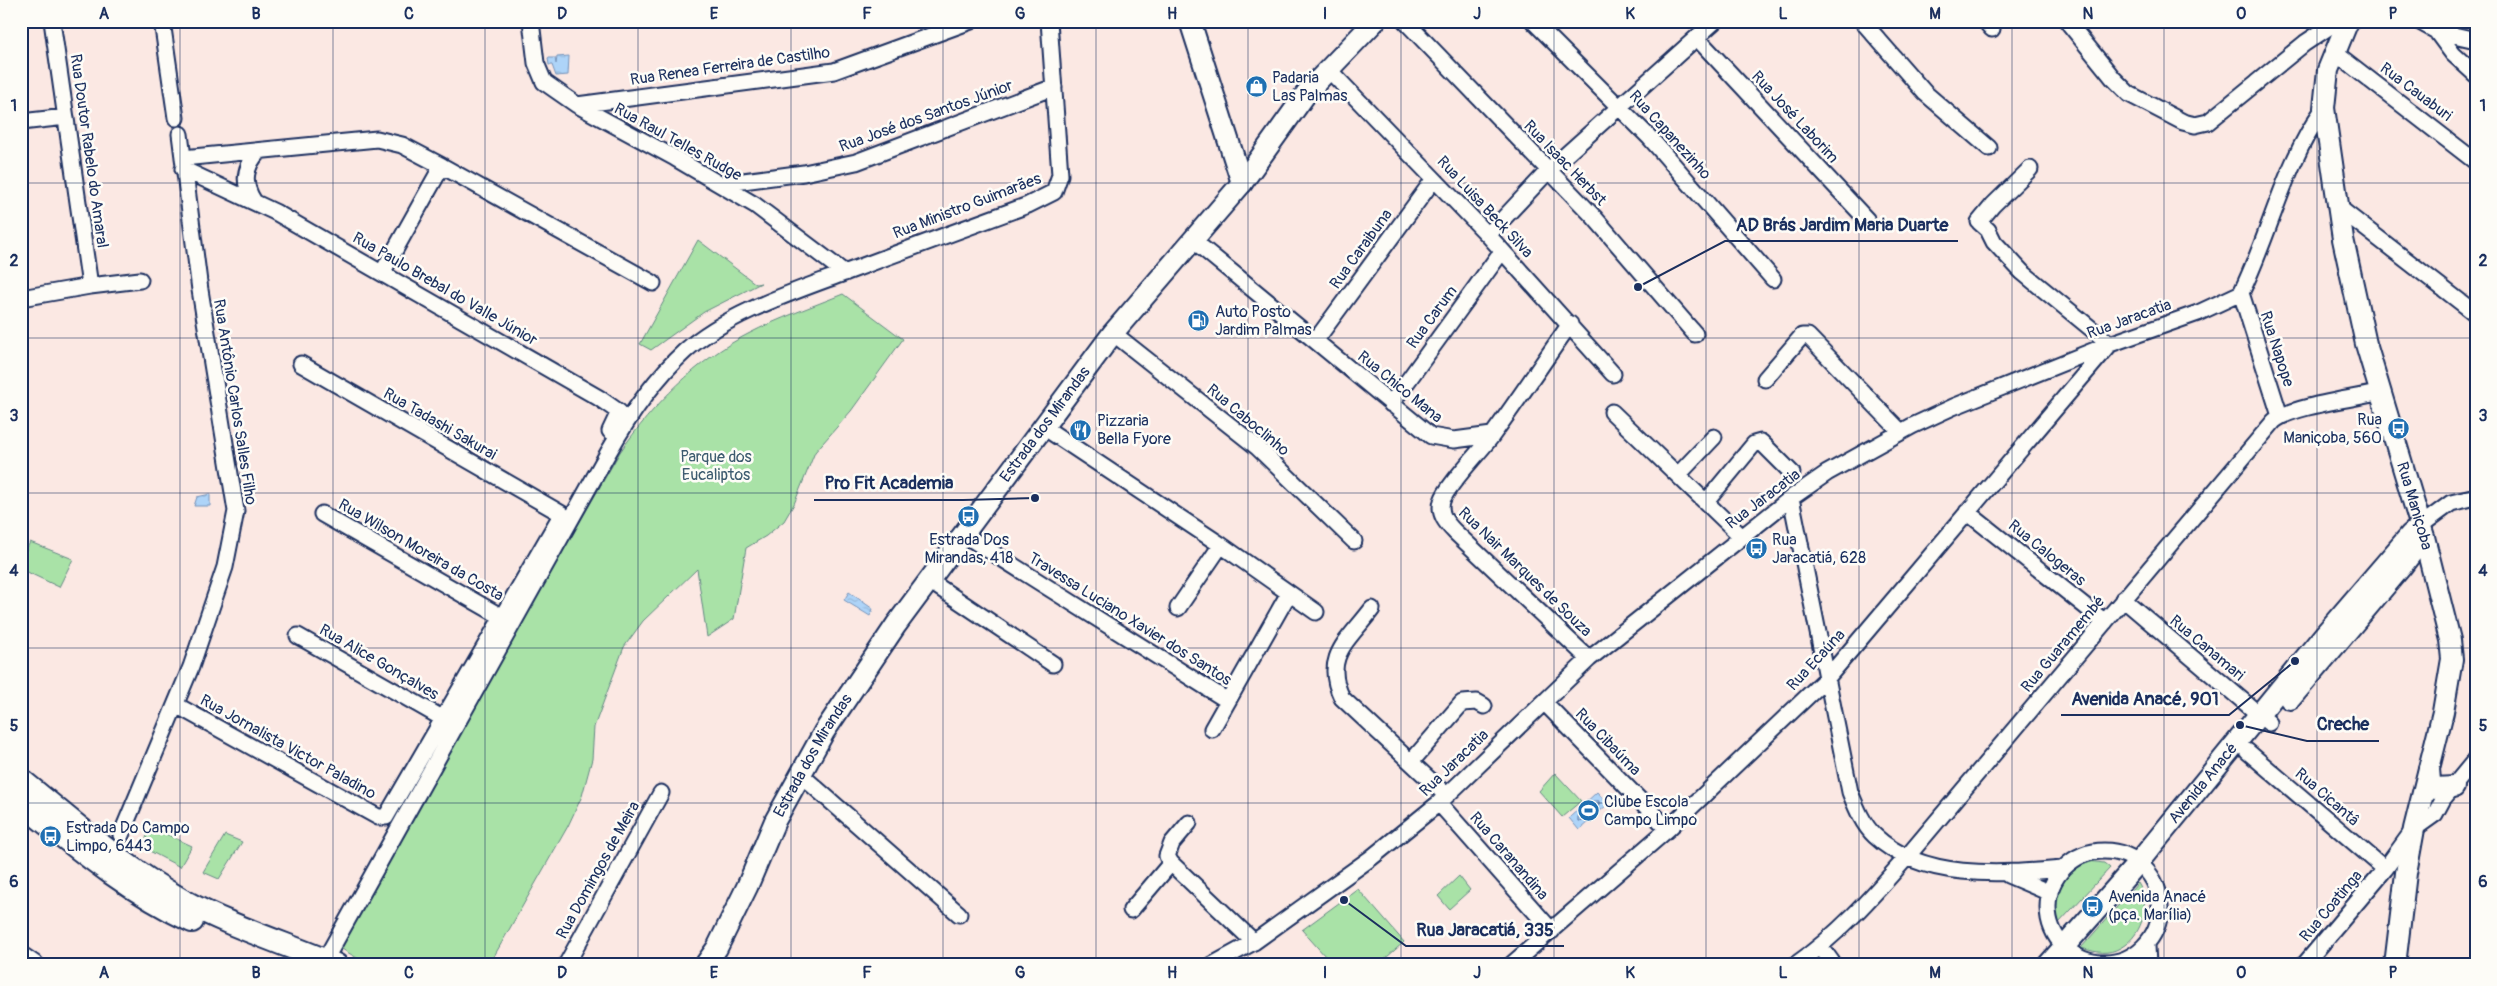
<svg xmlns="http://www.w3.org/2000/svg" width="2497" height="986" viewBox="0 0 2497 986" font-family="Pangolin,sans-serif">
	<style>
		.park { fill: #a9e2a7; stroke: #628882 }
		.water { fill: url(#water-ripples); stroke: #7392ba }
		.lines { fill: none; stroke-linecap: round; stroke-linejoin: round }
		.shore { stroke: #56719c; stroke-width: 1 }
		.street-casing { stroke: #1b2f5e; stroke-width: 19 }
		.secondary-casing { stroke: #1b2f5e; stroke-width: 24 }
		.primary-casing { stroke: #1b2f5e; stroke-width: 26 }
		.street { stroke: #fdfcf7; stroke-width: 15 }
		.secondary { stroke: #fdfcf7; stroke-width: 20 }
		.primary { stroke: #fdfcf7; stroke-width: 22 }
		.grid { fill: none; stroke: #1b2f5e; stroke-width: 1; stroke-opacity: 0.55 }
		.labels { text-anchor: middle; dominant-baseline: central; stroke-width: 5; stroke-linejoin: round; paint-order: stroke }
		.street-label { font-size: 16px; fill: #1b2f5e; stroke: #fdfcf7 }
		.poi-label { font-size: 16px; fill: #1b2f5e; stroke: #fdfcf7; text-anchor: start }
		.park-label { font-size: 16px; fill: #3e5c70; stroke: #fdfcf7 }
		.leader { fill: none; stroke: #1b2f5e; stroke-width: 2 }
		.callout-dot { fill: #1b2f5e; stroke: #fdfcf7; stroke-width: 2 }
		.callout-label { font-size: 18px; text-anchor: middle; font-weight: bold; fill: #1b2f5e; stroke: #fdfcf7; stroke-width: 5; stroke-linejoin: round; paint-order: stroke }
		.neatline { fill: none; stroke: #1b2f5e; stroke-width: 2 }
		.grid-label { font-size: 16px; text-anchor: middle; font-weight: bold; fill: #1b2f5e }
	</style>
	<defs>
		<pattern id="water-ripples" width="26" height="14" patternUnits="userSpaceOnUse" patternTransform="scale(1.25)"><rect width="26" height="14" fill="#aed4f8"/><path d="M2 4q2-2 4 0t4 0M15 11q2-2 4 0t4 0" fill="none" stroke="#95b6d7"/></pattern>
	</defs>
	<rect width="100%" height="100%" fill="#fbe8e3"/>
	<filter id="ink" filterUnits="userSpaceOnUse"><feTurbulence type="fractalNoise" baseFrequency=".02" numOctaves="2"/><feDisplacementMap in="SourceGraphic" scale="10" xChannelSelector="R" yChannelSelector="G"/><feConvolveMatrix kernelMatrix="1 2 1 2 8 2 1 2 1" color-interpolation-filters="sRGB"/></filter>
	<g filter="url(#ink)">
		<path class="park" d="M698,240L756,284L761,283L704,312L651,350L640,344Z
			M843,294L903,339L851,411L815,452L794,504L784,521L766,536L746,548L734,619L707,637L697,569L643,621L624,647L594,727L592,759L582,796L568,826L489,965H369L335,945C429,780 526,617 620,452C653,405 697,360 748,334C779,318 811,307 843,294Z
			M30,542L73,559L59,587L21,569V560Z
			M1555,773L1581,801L1562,817L1539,791Z
			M151,827L192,846L180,867L142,847Z
			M225,835L242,842L219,879L203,872Z
			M2088,861L2104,863L2110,868L2058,924C2042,896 2055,866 2088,861Z
			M1459,876L1470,890L1449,909L1438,896Z
			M2138,883C2152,905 2142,939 2116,950C2104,955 2092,951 2081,948Z
			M1358,889L1404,942L1378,965H1333L1302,930Z"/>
		<path class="water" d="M569,56L568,75L556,76L552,65H549L548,58H555L556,64L557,57Z
			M210,494V506H194L197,497Z
			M849,592L873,609L870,616L844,600Z
			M1597,792L1608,804L1579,830L1569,818Z"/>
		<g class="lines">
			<path class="shore" d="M1595,801H1599V805L1581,821H1578V817Z"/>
			<defs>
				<path id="street" d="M52,21L90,286
					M162,21L176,118
					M531,21L536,63L544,82L577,105L675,158L755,205L845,273
					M1405,21L1594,217L1695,334
					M1533,21L1650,138L1773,279
					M1862,21L1925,93L1989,148
					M1985,21L1992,29
					M2067,21L2113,78L2129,94L2183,122L2195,125L2208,122L2305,43L2338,21
					M2418,21L2436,31L2476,40
					M2436,31L2453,54L2476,75
					M1697,38L1867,220
					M2334,52L2476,162
					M1328,69L1488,235L1613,374
					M577,105L834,71L971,21
					M21,122L66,117
					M183,158L377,139L402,145L442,166L382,273
					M442,166L653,283
					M183,169L275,212L599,398L619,412L610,431
					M720,184L804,173L856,162L1054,87
					M253,200C242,182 245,166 259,151
					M2338,207L2476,314
					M1488,235L1548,171L1715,21
					M1194,241L1431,436L1454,440L1492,435
					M2241,293L2280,416
					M21,298L90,286L140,280
					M1570,324C1544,361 1518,400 1491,437C1479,453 1447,485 1442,501C1438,514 1447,524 1455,532L1589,659
					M1113,333L1257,447L1354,541
					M1316,340L1434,179
					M301,364L562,514
					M1765,379L1802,336H1808L1901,432
					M1391,404L1502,251
					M1612,412L1742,537
					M1042,426L1221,545L1316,612
					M1678,475L1714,437
					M1791,498L1850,792C1856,807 1863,825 1875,836C1923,881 2001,874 2062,869
					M1706,502L1754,444L1761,442L1792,473
					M1967,512L2105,622
					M322,514L502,617
					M2420,526L2451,503L2476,497
					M963,534L1228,701
					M928,580L1053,664
					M2123,599L2269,723
					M1178,608L1221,545
					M1372,609C1348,641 1322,657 1342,698L1446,795
					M298,636L442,718
					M1544,702L1668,829
					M176,705L378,817H386L557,522
					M1212,729L1289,593
					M2247,751L2385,869
					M1411,762L1462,703L1477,702L1484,706
					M801,775L959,914
					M1439,803L1552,931
					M1189,823L1172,843L1167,856L1171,863L1254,942
					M121,835L191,667L225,567L236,511L200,290L180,134
					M2048 907a56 56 0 1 1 112 0a56 56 0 1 1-112 0Z
					M2008,875L2050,893
					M1131,910L1171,863
					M2147,946L2148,965
					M1821,947L1834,965
					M330,951L608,453C629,416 653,380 685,351C726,314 793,292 844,273C905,250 966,228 1028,205L1054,192L1060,175L1049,21
					M21,954L37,965
					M566,965L661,793
					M1212,965L1254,942L1371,858L1439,803L1589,659L1791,498L1827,473L1912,426L1953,407L2110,344L2198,313L2241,293C2271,232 2284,164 2324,108
					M1511,965L1668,829L1828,677L2110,344L2022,272L1994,242L1988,230L1979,222L1993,205L2030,169
					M1795,965C1838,935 1872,897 1906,858L2274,421C2291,406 2357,398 2382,392
					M2304,965L2385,869L2414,829L2435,814L2443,799L2476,759"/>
				<g id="secondary">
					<path d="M1190,21L1242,183"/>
					<path id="s1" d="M2348,21L2328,70L2324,108L2343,239L2366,344L2424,537L2450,640L2452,659L2443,712L2414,829L2406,873L2395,965"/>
					<path d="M2290,699L2402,566L2424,537"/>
					<path d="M2429,769L2430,781L2435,788L2454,787"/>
					<path id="s2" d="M705,965L717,948L747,887L775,821L824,732L896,625L1113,333L1242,183L1308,91L1375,21"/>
					<path id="s3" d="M2048,965L2138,863L2324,635L2410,535L2420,526"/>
				</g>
				<path id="primary" d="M21,780C74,823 123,867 182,900C229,926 287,944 336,965
					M21,803C76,847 128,891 192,921"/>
			</defs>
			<use href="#street" class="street-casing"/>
			<use href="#secondary" class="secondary-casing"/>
			<use href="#primary" class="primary-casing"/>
			<use href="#street" class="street"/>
			<use href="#secondary" class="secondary"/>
			<use href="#primary" class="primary"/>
		</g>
	</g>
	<path class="grid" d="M180,21V965M333,21V965M485,21V965M638,21V965M791,21V965M943,21V965M1096,21V965M1248,21V965M1401,21V965M1554,21V965M1706,21V965M1859,21V965M2012,21V965M2164,21V965M2317,21V965M21,183H2476M21,338H2476M21,493H2476M21,648H2476M21,803H2476"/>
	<defs>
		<symbol id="shop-disc" viewBox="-11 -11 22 22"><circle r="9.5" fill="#1f6fb2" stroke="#fdfcf7"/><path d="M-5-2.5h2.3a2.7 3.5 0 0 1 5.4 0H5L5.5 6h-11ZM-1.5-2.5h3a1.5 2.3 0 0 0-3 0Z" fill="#fff"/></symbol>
		<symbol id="fuel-disc" viewBox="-11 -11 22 22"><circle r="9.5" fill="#1f6fb2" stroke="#fdfcf7"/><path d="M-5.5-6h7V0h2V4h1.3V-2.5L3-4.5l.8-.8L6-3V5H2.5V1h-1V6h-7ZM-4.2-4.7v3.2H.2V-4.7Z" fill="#fff"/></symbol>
		<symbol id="bus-disc" viewBox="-11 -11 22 22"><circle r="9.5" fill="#1f6fb2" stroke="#fdfcf7"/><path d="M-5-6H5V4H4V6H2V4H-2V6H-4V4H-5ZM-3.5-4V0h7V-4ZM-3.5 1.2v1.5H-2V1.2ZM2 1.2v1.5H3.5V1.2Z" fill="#fff"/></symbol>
		<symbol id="restaurant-disc" viewBox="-11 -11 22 22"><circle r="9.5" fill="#1f6fb2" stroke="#fdfcf7"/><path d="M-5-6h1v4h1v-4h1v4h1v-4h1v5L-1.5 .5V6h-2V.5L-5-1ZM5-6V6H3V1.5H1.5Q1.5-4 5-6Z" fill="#fff"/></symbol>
		<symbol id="stadium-disc" viewBox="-11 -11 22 22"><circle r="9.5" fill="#1f6fb2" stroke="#fdfcf7"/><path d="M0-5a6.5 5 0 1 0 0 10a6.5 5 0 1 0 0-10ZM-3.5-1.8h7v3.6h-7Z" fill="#fff"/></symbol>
	</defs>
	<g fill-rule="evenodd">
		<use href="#shop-disc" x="1244" y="74" width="25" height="25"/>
		<use href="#fuel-disc" x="1186" y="308" width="25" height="25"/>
		<use href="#bus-disc" x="2386" y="416" width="25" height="25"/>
		<use href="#restaurant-disc" x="1068" y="418" width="25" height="25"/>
		<use href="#bus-disc" x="956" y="504" width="25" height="25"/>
		<use href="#bus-disc" x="1744" y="536" width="25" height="25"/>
		<use href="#stadium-disc" x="1576" y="798" width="25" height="25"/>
		<use href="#bus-disc" x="38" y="824" width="25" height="25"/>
		<use href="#bus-disc" x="2080" y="894" width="25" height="25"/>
	</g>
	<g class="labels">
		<g class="street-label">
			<text transform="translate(730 66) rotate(-8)">Rua Renea Ferreira de Castilho</text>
			<text transform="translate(2416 92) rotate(37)">Rua Cauaburi</text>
			<text transform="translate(926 116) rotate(-20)">Rua José dos Santos Júnior</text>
			<text transform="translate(1795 117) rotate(47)">Rua José Laborim</text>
			<text transform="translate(1670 135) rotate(48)">Rua Capanezinho</text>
			<text transform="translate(678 142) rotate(29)">Rua Raul Telles Rudge</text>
			<text transform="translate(89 151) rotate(82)">Rua Doutor Rabelo do Amaral</text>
			<text transform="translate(1565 163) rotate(46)">Rua Isaac Herbst</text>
			<text transform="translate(967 206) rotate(-21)">Rua Ministro Guimarães</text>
			<text transform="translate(1485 207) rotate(47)">Rua Luisa Beck Silva</text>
			<text transform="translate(1361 249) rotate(-54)">Rua Caraibuna</text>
			<text transform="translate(445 289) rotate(30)">Rua Paulo Brebal do Valle Júnior</text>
			<text transform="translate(1432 317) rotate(-54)">Rua Carum</text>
			<text transform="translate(2129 319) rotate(-20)">Rua Jaracatia</text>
			<text transform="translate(2277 349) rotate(72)">Rua Napope</text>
			<text transform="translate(1400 387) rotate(39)">Rua Chico Mana</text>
			<text transform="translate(235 402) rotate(81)">Rua Antônio Carlos Salles Filho</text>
			<text transform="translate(1248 420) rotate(40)">Rua Caboclinho</text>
			<text transform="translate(440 424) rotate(30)">Rua Tadashi Sakurai</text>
			<text stroke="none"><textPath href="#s2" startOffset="641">Estrada dos Mirandas</textPath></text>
			<text transform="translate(1763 499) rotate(-37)">Rua Jaracatia</text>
			<text stroke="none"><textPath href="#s1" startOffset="500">Rua Maniçoba</textPath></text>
			<text transform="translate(421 550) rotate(30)">Rua Wilson Moreira da Costa</text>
			<text transform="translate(2047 553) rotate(39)">Rua Calogeras</text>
			<text transform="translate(1525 572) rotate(44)">Rua Nair Marques de Souza</text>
			<text transform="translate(1130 619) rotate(32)">Travessa Luciano Xavier dos Santos</text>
			<text transform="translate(2063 644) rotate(-50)">Rua Guaramembé</text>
			<text transform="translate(2207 648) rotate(40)">Rua Canamari</text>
			<text transform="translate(1816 660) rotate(-47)">Rua Ecaúna</text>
			<text transform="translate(379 662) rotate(30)">Rua Alice Gonçalves</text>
			<text transform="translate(1608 742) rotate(46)">Rua Cibaúma</text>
			<text transform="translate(288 747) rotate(29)">Rua Jornalista Victor Paladino</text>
			<text stroke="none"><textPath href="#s2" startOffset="236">Estrada dos Mirandas</textPath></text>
			<text transform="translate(1454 763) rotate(-44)">Rua Jaracatia</text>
			<text stroke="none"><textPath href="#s3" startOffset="239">Avenida Anacé</textPath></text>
			<text transform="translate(2327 797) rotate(41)">Rua Cicantâ</text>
			<text transform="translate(1509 856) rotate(49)">Rua Caranandina</text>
			<text transform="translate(598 870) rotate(-61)">Rua Domingos de Meira</text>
			<text transform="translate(2331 906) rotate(-50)">Rua Coatinga</text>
		</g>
		<g class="poi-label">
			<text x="1272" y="78">Padaria<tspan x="1272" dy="18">Las Palmas</tspan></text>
			<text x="1215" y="312">Auto Posto<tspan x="1215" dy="18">Jardim Palmas</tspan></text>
			<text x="2382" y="420" text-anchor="end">Rua<tspan x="2382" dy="18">Maniçoba, 560</tspan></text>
			<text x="1097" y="421">Pizzaria<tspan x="1097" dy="18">Bella Fyore</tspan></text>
			<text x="969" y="540" text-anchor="middle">Estrada Dos<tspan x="969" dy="18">Mirandas, 418</tspan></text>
			<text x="1772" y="540">Rua<tspan x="1772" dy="18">Jaracatiá, 628</tspan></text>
			<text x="1604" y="802">Clube Escola<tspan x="1604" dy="18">Campo Limpo</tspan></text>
			<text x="66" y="828">Estrada Do Campo<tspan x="66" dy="18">Limpo, 6443</tspan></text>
			<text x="2108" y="897">Avenida Anacé<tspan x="2108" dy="18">(pça. Marília)</tspan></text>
		</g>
		<g class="park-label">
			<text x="716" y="457">Parque dos<tspan x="716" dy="18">Eucaliptos</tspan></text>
		</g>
	</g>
	<path class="leader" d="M1638 287L1725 241H1958M1035 498L963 500H814M2295 661L2229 715H2061M2240 725L2307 741H2379M1344 900L1406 946H1564"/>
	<g class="callout-dot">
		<circle cx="1638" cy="287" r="5"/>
		<circle cx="1035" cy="498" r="5"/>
		<circle cx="2295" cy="661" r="5"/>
		<circle cx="2240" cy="725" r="5"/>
		<circle cx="1344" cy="900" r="5"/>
	</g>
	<g class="callout-label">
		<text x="1842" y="231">AD Brás Jardim Maria Duarte</text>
		<text x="889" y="489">Pro Fit Academia</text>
		<text x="2145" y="705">Avenida Anacé, 901</text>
		<text x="2343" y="730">Creche</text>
		<text x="1485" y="936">Rua Jaracatiá, 335</text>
	</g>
	<rect width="2497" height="986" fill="none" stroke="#fdfcf7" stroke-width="55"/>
	<rect x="28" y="28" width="2442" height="930" class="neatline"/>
	<g class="grid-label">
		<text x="104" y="19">A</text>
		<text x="256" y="19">B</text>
		<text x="409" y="19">C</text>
		<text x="562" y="19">D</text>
		<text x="714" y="19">E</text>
		<text x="867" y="19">F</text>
		<text x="1020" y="19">G</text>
		<text x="1172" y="19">H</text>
		<text x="1325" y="19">I</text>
		<text x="1477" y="19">J</text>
		<text x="1630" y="19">K</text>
		<text x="1783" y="19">L</text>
		<text x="1935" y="19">M</text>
		<text x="2088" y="19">N</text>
		<text x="2241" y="19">O</text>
		<text x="2393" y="19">P</text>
		<text x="14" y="111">1</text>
		<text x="2483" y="111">1</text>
		<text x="14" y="266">2</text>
		<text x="2483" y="266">2</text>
		<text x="14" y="421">3</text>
		<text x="2483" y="421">3</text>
		<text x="14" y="576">4</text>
		<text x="2483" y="576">4</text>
		<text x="14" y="731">5</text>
		<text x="2483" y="731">5</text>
		<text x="14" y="887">6</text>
		<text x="2483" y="887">6</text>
		<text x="104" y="978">A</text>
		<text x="256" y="978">B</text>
		<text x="409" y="978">C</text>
		<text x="562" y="978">D</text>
		<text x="714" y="978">E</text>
		<text x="867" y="978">F</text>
		<text x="1020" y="978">G</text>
		<text x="1172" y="978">H</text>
		<text x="1325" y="978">I</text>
		<text x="1477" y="978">J</text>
		<text x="1630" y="978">K</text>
		<text x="1783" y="978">L</text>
		<text x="1935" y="978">M</text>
		<text x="2088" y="978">N</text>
		<text x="2241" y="978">O</text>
		<text x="2393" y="978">P</text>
	</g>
</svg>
